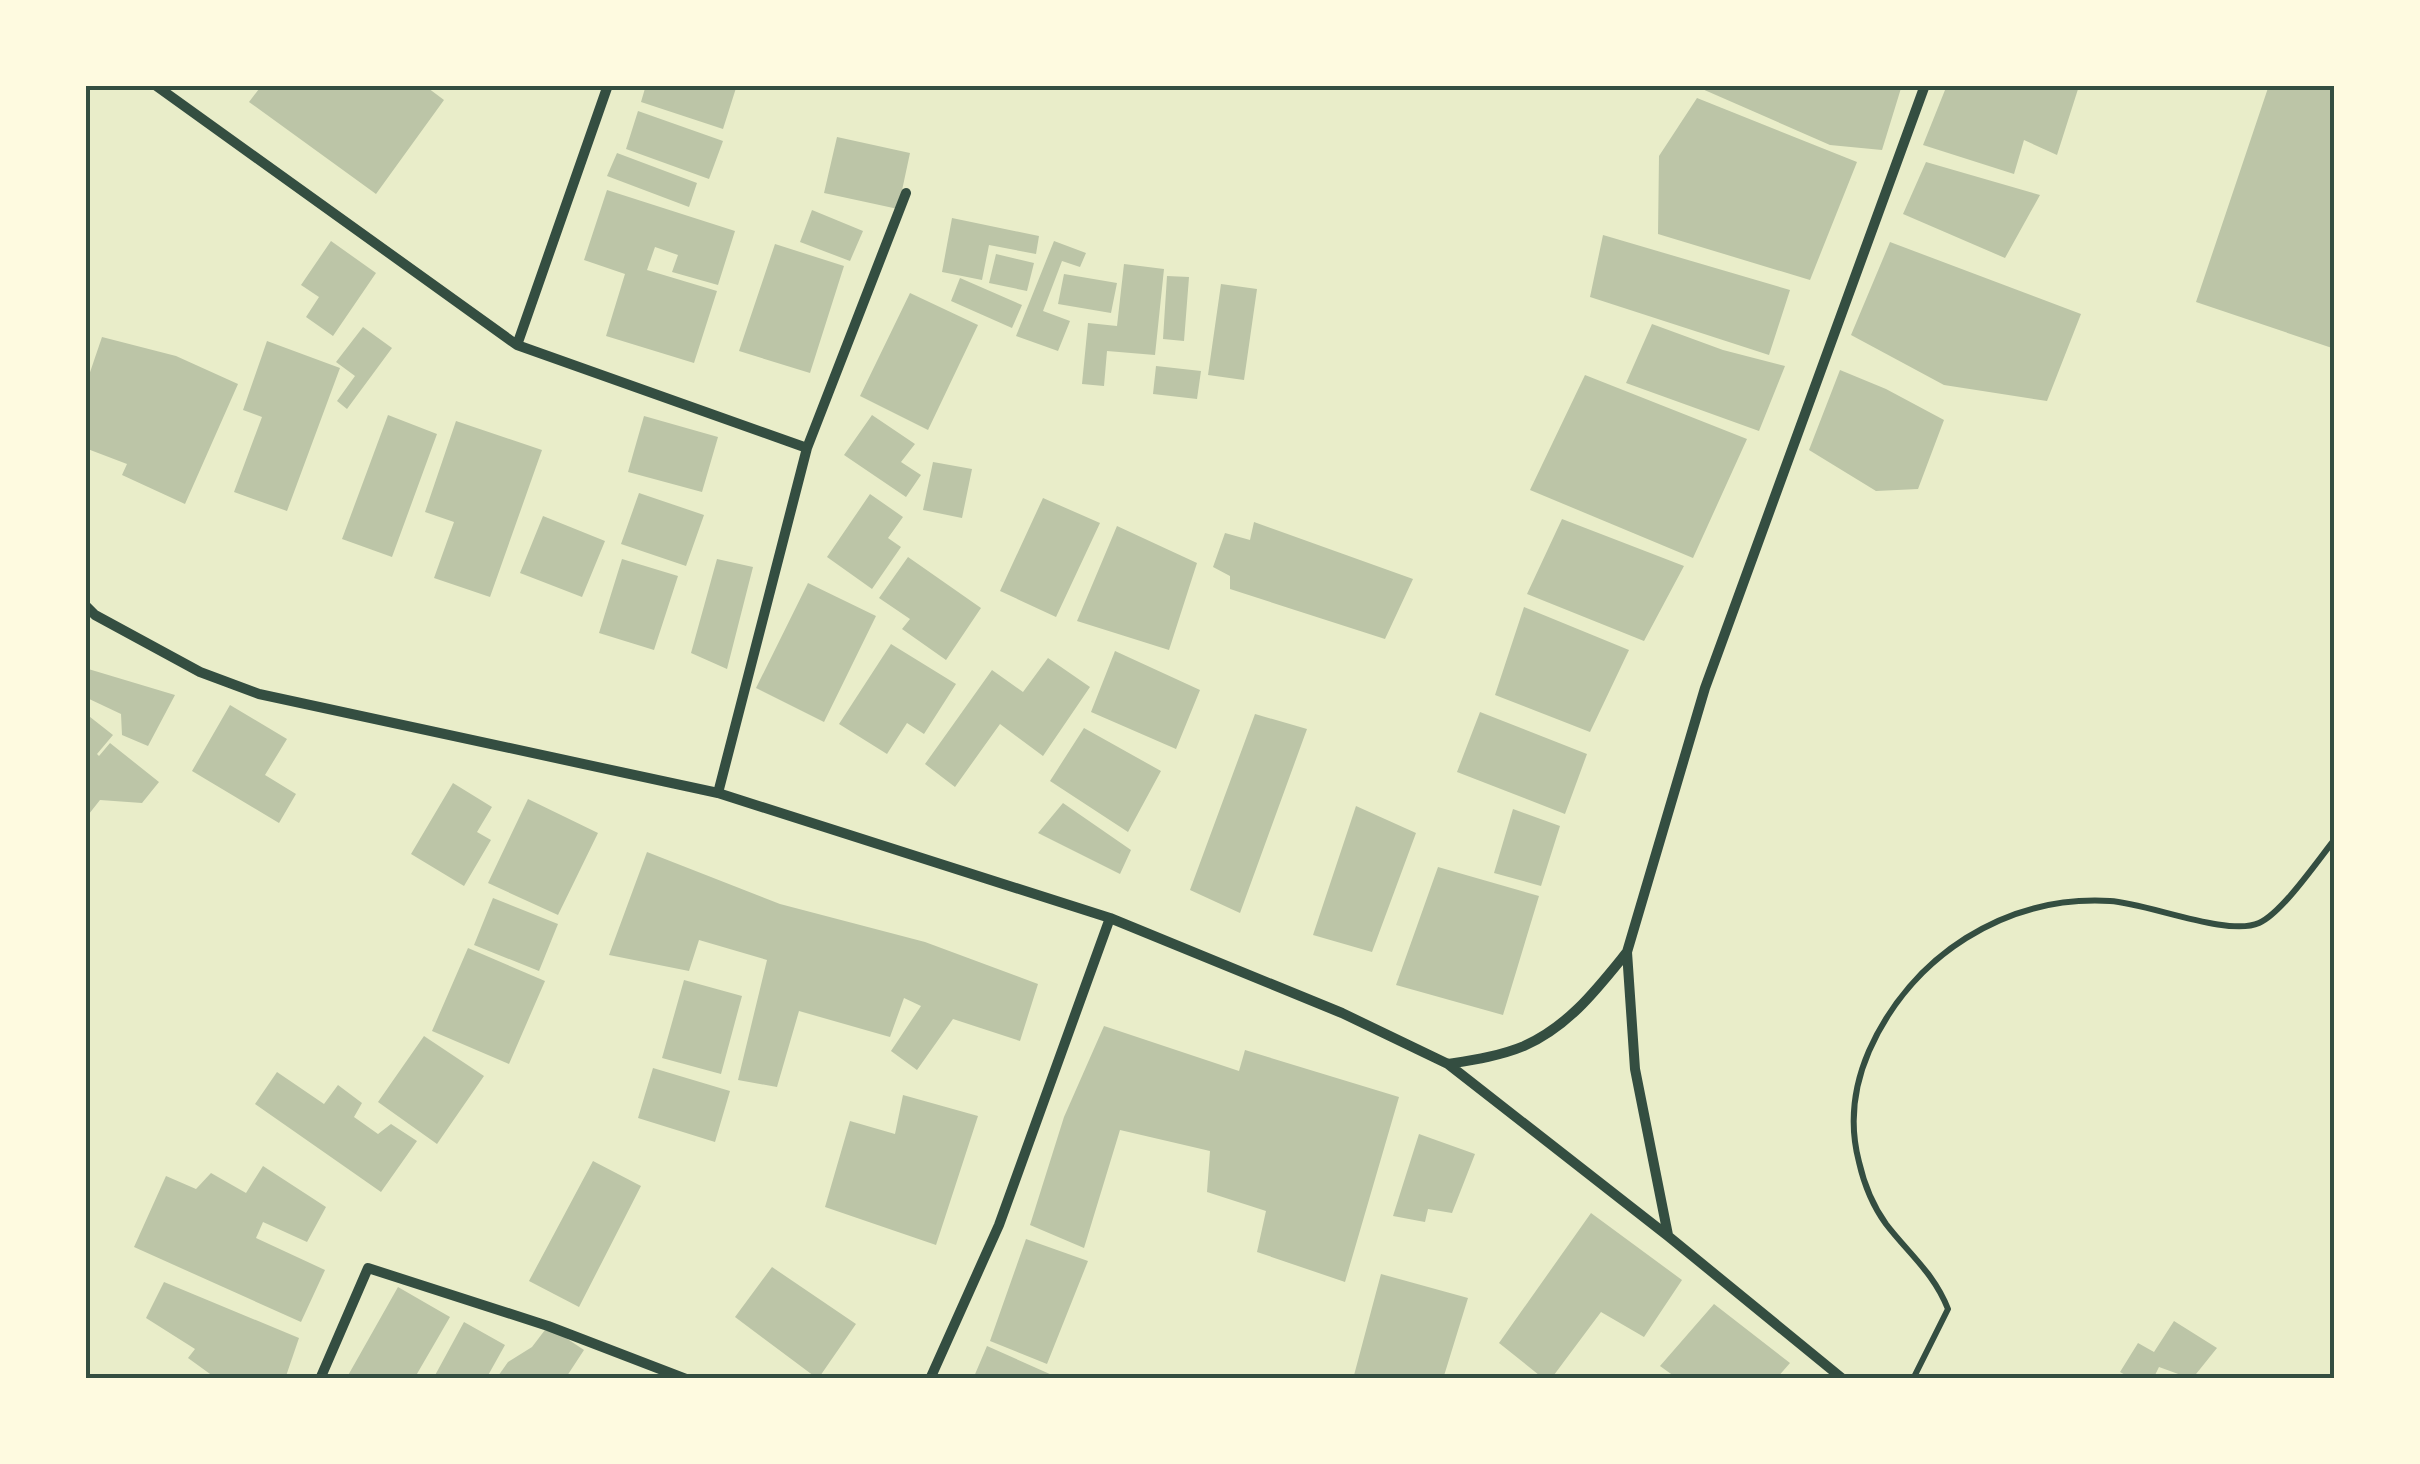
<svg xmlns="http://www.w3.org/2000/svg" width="2420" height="1464" viewBox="0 0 2420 1464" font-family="Roboto,sans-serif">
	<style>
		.building { fill: #bcc5a7 }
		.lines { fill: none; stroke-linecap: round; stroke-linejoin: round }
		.path { stroke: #344e41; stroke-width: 6 }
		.minor { stroke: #344e41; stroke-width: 10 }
		.neatline { fill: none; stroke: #344e41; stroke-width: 4 }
	</style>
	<rect width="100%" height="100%" fill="#e9edc9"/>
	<path class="building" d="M262,85H424L444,100L376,194L249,102Z
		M646,85H727L736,88L723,129L641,102Z
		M1693,85H1902L1882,150L1830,145Z
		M1947,85H2075L2079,86L2057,155L2024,140L2014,174L1923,145Z
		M2269,85H2335V349L2196,302Z
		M1697,98L1857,162L1810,280L1658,234L1659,156Z
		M638,111L723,141L709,179L626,149Z
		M837,137L910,153L898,209L824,193Z
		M617,153L697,183L689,207L607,176Z
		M1926,162L2040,195L2005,258L1903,214Z
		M607,190L735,231L718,285L672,272L678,255L655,247L647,270L717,291L694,363L606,336L625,274L584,260Z
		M812,210L863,231L850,261L800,242Z
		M952,218L1039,236L1036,254L989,245L982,280L942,272Z
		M1603,235L1790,290L1769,355L1590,297Z
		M331,241L376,273L333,336L306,317L319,297L301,285Z
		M1054,241L1086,253L1080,267L1062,261L1043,311L1070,321L1058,351L1016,336Z
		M1890,242L2081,314L2047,401L1944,385L1851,335Z
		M775,244L844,266L810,373L739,351Z
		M996,254L1034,263L1027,291L989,283Z
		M1124,264L1164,269L1155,355L1107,351L1104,386L1082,384L1088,323L1117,326Z
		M1064,274L1117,283L1111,313L1058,304Z
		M1167,276L1189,277L1184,341L1163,339Z
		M960,278L1022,305L1012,328L951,301Z
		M1221,284L1257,289L1244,380L1208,375Z
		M910,293L978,325L928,430L860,396Z
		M1652,324L1723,350L1785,366L1759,431L1626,383Z
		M363,327L392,348L347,409L337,401L355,376L336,362Z
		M102,337L176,356L238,384L185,504L122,475L127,464L85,448V387Z
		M267,341L340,368L287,511L234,492L262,417L243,410Z
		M1156,366L1201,371L1197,399L1153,394Z
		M1840,370L1886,389L1944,420L1918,489L1876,491L1809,450Z
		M1585,375L1747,439L1693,558L1530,490Z
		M388,415L437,434L392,557L342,539Z
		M872,415L915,444L901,462L921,475L906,497L844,455Z
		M644,416L718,437L702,492L628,472Z
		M456,421L542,450L490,597L434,578L454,522L425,512Z
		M933,462L972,469L962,518L923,510Z
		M639,493L704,515L686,566L621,544Z
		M870,494L903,517L888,538L901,547L872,589L827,557Z
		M1043,498L1100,523L1056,617L1000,591Z
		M543,516L605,541L582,597L520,573Z
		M1562,519L1684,566L1644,641L1527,594Z
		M1254,522L1413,579L1385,639L1230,589V576L1213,567L1225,533L1250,540Z
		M1117,526L1197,563L1169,650L1077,621Z
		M908,557L981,608L946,660L902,629L910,619L879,598Z
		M622,559L678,576L654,650L599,633Z
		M717,559L753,567L727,669L691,653Z
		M808,583L876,616L824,722L756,688Z
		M1524,607L1629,650L1590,732L1495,695Z
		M891,644L956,684L924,734L907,723L887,754L839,724Z
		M1115,651L1200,690L1176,749L1091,712Z
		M1048,658L1090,687L1043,756L1000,724L955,787L925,764L992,670L1023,692Z
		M85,668L175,695L148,746L122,735L121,714L85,697Z
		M230,705L287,739L265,775L296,794L279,823L192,771Z
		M1480,712L1587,754L1565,814L1457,772Z
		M85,713L113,735L97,754L99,756L110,743L159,782L142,803L100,800L85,819Z
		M1255,714L1307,729L1240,913L1190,890Z
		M1084,728L1161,771L1128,832L1050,781Z
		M453,783L492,807L477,832L491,840L464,886L411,854Z
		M528,799L598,833L558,915L488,883Z
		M1063,803L1131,850L1120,874L1038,833Z
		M1356,806L1416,833L1372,952L1313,935Z
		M1513,809L1560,826L1541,886L1494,873Z
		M647,852L780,904L925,942L1038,984L1020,1041L953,1019L917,1070L891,1051L921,1006L904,998L890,1037L799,1011L777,1087L738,1080L767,960L699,940L689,971L609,955Z
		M1438,867L1539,896L1503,1015L1396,985Z
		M493,898L558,924L539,971L474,945Z
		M468,948L545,981L509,1064L432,1031Z
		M684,980L742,996L721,1074L662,1058Z
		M1104,1026L1239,1071L1245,1050L1399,1097L1345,1282L1257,1252L1266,1211L1207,1192L1210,1151L1120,1130L1084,1248L1030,1225L1064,1117Z
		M424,1036L484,1076L437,1144L378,1102Z
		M653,1068L730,1091L715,1142L638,1118Z
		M277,1072L324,1104L338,1085L362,1103L354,1117L378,1134L391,1124L417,1141L381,1192L255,1104Z
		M903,1095L978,1116L936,1245L825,1207L850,1121L895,1134Z
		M1419,1134L1475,1154L1452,1213L1428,1209L1425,1222L1393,1216Z
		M593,1161L641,1186L579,1307L529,1281Z
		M263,1166L326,1207L307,1242L263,1222L256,1238L325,1270L301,1322L134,1247L166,1176L196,1189L211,1173L246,1193Z
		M1591,1213L1682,1280L1644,1337L1601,1312L1551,1379H1544L1499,1343Z
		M1026,1239L1088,1261L1047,1364L990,1341Z
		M772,1267L856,1324L818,1379L735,1317Z
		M1381,1274L1468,1298L1443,1379H1353Z
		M164,1282L299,1338L285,1379H217L188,1358L195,1349L146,1318Z
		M398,1287L450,1317L414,1379H346Z
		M1714,1304L1790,1363L1776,1379H1678L1660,1366Z
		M2174,1321L2217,1348L2192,1379L2159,1367L2153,1379H2125L2127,1376L2120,1372L2138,1343L2154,1352Z
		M464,1322L505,1345L486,1379H433Z
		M548,1326L584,1350L565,1379H496L508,1362L532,1347Z
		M987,1346L1061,1379H973Z"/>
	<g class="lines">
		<path class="path" d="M1913,1379L1948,1309C1934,1273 1909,1254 1886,1224C1873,1206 1864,1184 1859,1162C1849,1124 1853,1088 1869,1051C1911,956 2005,895 2110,901C2147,903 2228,937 2259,923C2282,913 2318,860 2335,839"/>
		<path class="minor" d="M155,85L517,345L807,448
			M517,345L608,85
			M85,605L95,615L200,672L259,694L718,793L1110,918L1342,1013L1448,1064L1668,1236L1843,1379
			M718,793L807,448L906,193
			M1627,952L1705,688L1925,85
			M1448,1064C1473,1060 1500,1056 1524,1046C1569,1026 1597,989 1627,952L1635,1069L1668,1235
			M320,1379L368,1268L548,1326L686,1379
			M930,1379L999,1225L1110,918"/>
	</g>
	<rect width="2420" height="1464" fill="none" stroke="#fefae0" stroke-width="175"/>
	<rect x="88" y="88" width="2244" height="1288" class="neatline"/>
</svg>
